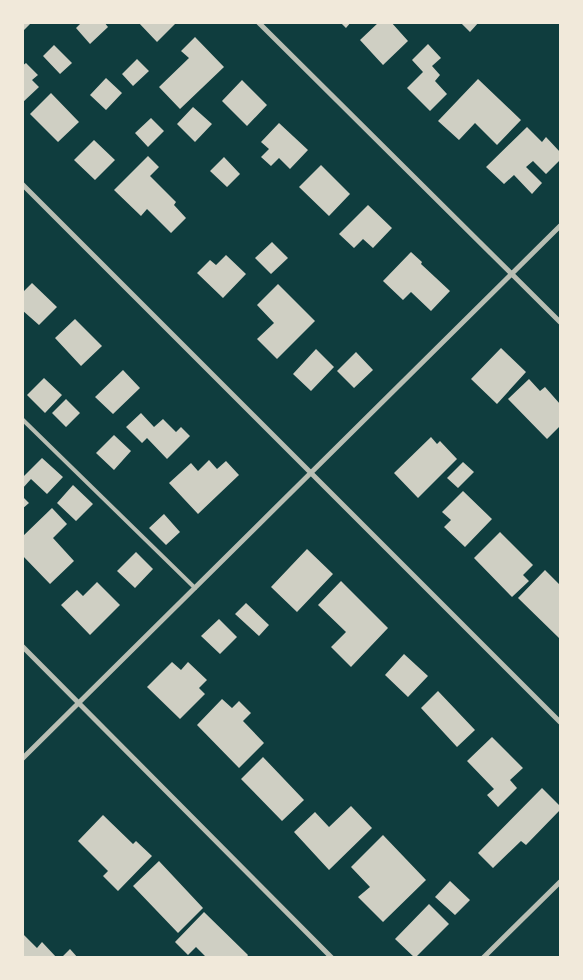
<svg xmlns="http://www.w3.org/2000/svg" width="583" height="980" viewBox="0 0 583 980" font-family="Cabin,sans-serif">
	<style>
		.building { fill: #cfcfc3 }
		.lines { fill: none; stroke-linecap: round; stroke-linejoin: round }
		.service { stroke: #b8beb3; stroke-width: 4 }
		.minor { stroke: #b8beb3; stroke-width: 5 }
	</style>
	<rect width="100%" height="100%" fill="#0f3d3e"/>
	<path class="building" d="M22,22H32L22,32Z
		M82,22H104L108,27L90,44L76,28Z
		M138,22H177L157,42Z
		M340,22H351L346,28Z
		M379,22H391L408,41L383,65L360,40Z
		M460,22H479L470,32Z
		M195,37L224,67L180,109L159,87L189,58L181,51Z
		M428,44L441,58L432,66L440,75L435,81L447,94L430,111L407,88L423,72L412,60Z
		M54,45L72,63L60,74L43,56Z
		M137,59L149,71L133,86L122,74Z
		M26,63L38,75L32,80L39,87L22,103V66Z
		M106,78L122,93L106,110L90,95Z
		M478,79L521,120L497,145L475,123L459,140L438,121Z
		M242,80L267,105L247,126L222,101Z
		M51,93L79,122L58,142L30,114Z
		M193,107L212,124L195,142L177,124Z
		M151,118L164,131L148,147L135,133Z
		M279,123L308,150L290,169L279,158L271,166L261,157L269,149L261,142Z
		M527,127L542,142L546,137L560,152V160L546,174L533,161L526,167L542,183L532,194L514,175L504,184L486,167Z
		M94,140L115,160L95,180L74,160Z
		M148,156L159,167L150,176L176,202L174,205L186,218L171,233L147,209L141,216L114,190Z
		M224,157L240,174L227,187L210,171Z
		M321,165L350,194L329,216L299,187Z
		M368,205L392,228L373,248L363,239L354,248L339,234Z
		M272,242L288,258L271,274L255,258Z
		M411,252L422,262L421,264L450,291L431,311L411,292L403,300L383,281Z
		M226,255L246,274L223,298L197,273L210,260L216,265Z
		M32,283L57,307L39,325L22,310V293Z
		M278,284L315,321L277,359L257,339L274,323L257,305Z
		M75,319L102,346L81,366L55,338Z
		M501,348L526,372L497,404L471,379Z
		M316,349L334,367L311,391L293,374Z
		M356,352L373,370L354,388L337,371Z
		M123,370L140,388L113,414L95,397Z
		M44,378L62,395L45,413L27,395Z
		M529,379L540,391L545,387L560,404V426L547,439L508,399Z
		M66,399L80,413L66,427L52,413Z
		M141,413L154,427L163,419L176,432L181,427L190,436L167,459L147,438L142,443L126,427Z
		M114,435L131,451L114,470L96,453Z
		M431,437L437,444L440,441L457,459L418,498L394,473Z
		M42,458L63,477L47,494L31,479L22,489V478Z
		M209,460L217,469L226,461L239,475L198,514L169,483L191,463L198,471Z
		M463,462L474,472L458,488L447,478Z
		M73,485L93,504L76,521L57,503Z
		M463,491L492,519L465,547L444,527L451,520L442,512Z
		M22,496L29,503L22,509Z
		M52,508L67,524L53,538L74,561L50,584L22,555V537Z
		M164,514L180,532L166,545L149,528Z
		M500,532L533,565L523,575L529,581L512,597L474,558Z
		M307,549L333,574L297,612L271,587Z
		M136,552L153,569L135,588L117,571Z
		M545,570L560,585V637L559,638L518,598Z
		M341,581L388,628L351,667L331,647L346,632L318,605Z
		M97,582L120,605L90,635L61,605L77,590L83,596Z
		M246,603L269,625L259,636L235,614Z
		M219,619L237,637L220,654L201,636Z
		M404,654L428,676L408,697L385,675Z
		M172,662L181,670L188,662L207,680L199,688L205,694L180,719L147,687Z
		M438,691L475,730L457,747L421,708Z
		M222,699L232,708L239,701L251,713L243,721L264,743L239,768L197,725Z
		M492,737L523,768L510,780L517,788L498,807L487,795L494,789L467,761Z
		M263,757L304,800L282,821L241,779Z
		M542,788L560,806V810L526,845L521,841L493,868L478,853Z
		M351,806L372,828L329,870L294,832L315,812L329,827Z
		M103,815L133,844L136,841L152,856L118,891L103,876L108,871L78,841Z
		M383,835L426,880L383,922L358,897L370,887L351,867Z
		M159,861L203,908L178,933L133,886Z
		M450,881L470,900L455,915L435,897Z
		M429,904L449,924L415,958L395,939Z
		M204,912L248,955L246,958H207L196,947L188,955L175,942Z
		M22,933L37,948L42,942L57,958H22Z
		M70,949L78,958H61Z"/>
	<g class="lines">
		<path class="service" d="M22,419L195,588"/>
		<path class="minor" d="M258,22L560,322
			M22,184L560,722
			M22,646L332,958
			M22,759L560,226
			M483,958L560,882"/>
	</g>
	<rect width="583" height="980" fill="none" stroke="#f1e9da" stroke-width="48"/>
</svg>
